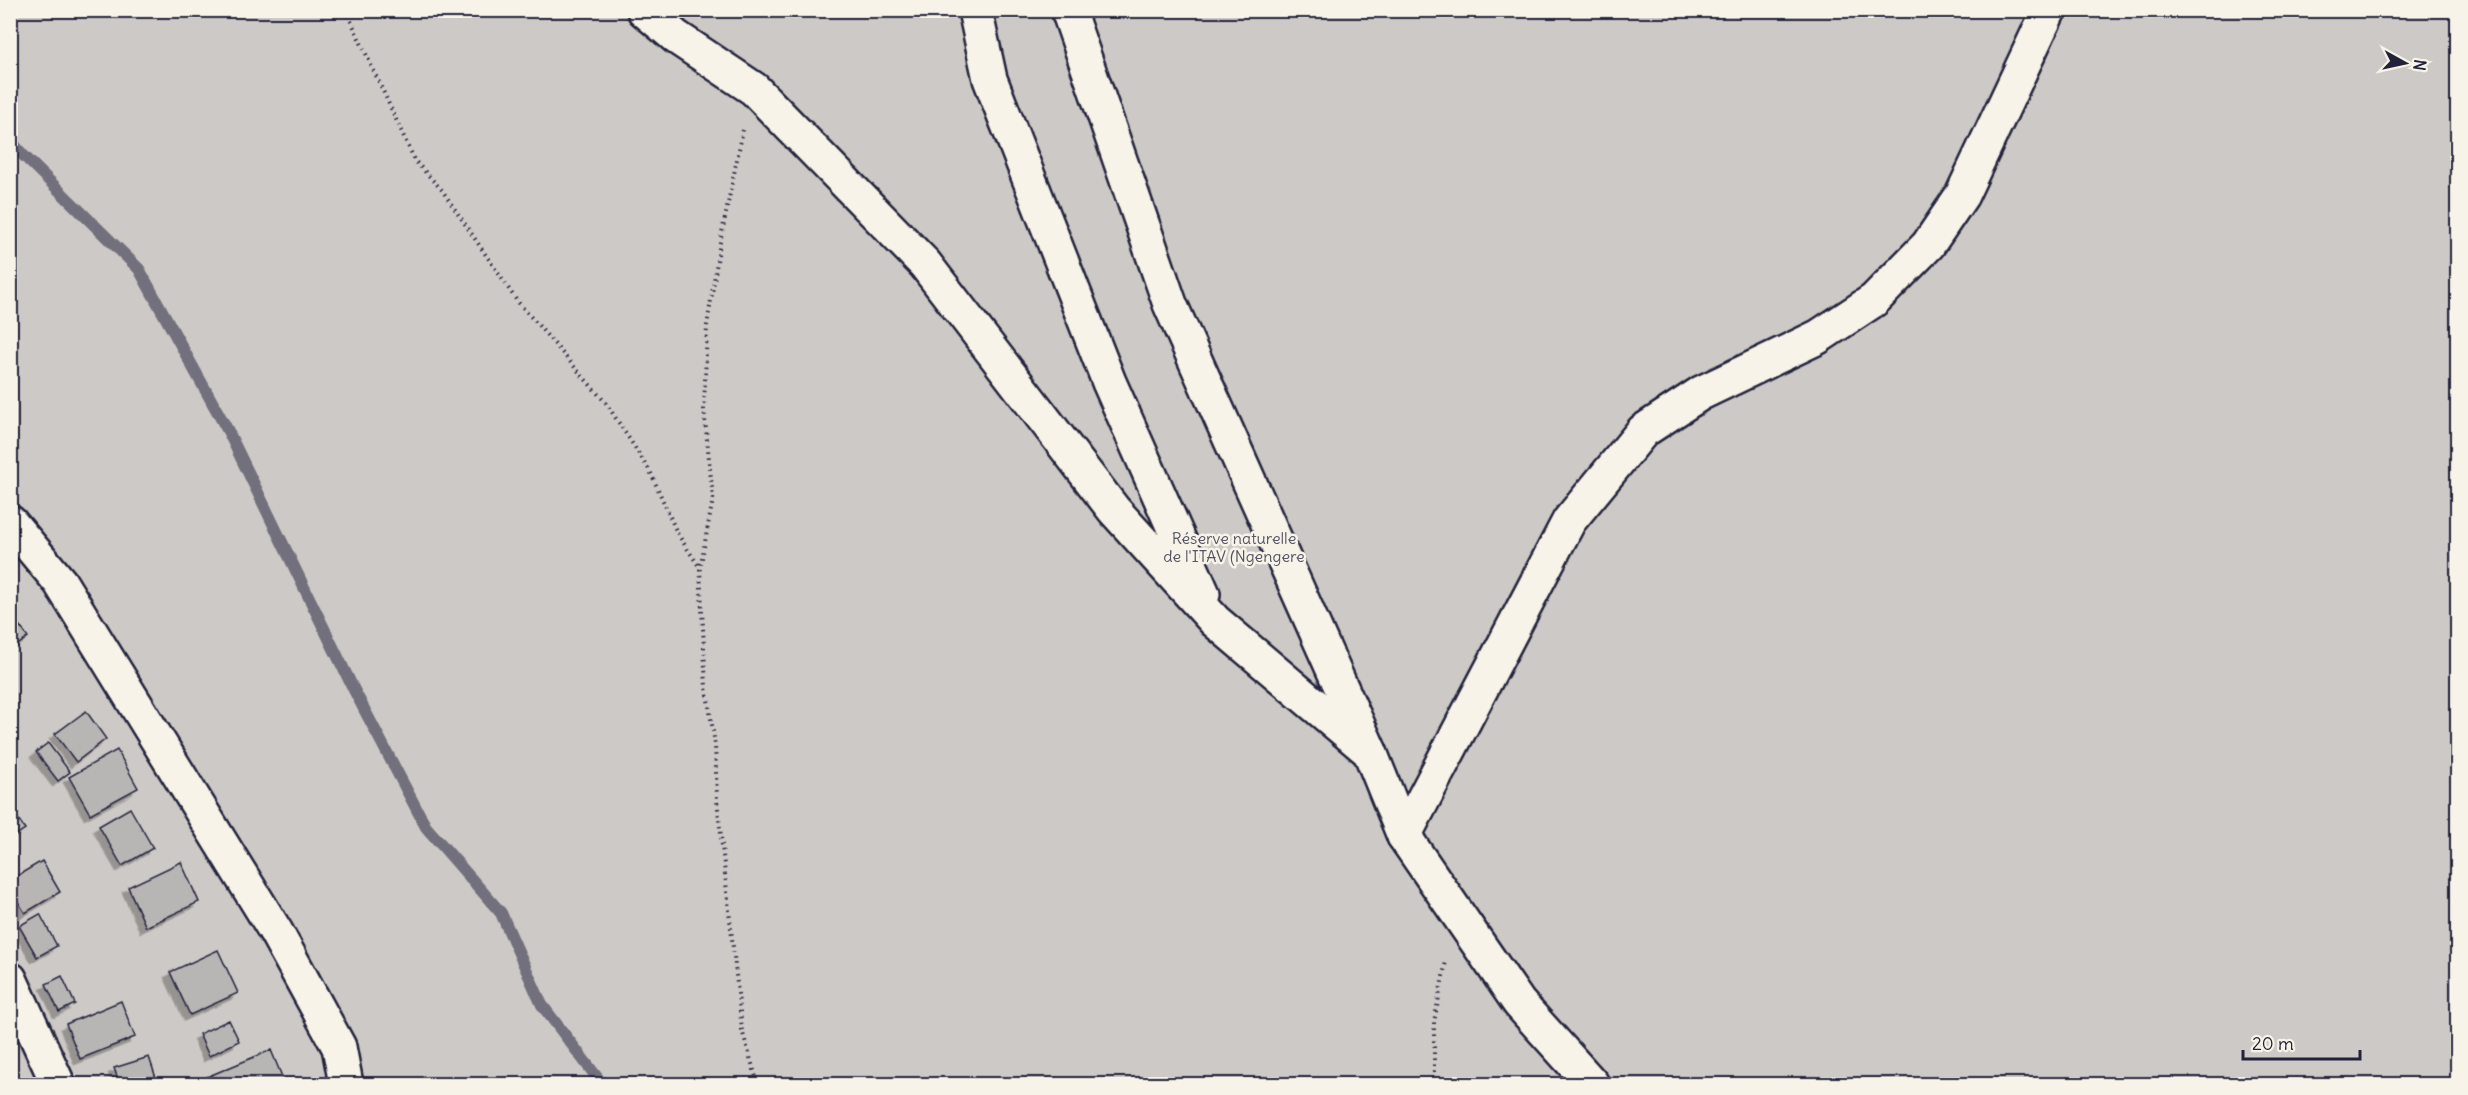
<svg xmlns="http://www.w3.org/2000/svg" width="2468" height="1095" viewBox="0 0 2468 1095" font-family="Delius,sans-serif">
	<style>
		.green { fill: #cdc9c6; stroke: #787680; stroke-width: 1.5 }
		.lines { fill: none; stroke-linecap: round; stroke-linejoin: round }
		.stream { stroke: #716f7b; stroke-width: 12 }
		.building { fill: #b8b6b5; stroke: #22223b; stroke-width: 1.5; filter: url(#shadow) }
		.minor-casing { stroke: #22223b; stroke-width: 38 }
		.tertiary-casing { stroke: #22223b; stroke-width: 38 }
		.path { stroke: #22223b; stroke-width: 4; stroke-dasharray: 1.5 4.5; stroke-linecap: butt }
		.minor { stroke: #f7f3e8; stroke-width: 33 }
		.tertiary { stroke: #f7f3e8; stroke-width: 33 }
		.labels { text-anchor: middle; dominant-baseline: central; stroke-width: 5; stroke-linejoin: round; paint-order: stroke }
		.park-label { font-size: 16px; fill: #555465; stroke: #f7f3e8 }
	</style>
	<defs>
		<filter id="shadow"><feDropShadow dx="-5.5" dy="5.5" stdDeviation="0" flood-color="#0004"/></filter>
	</defs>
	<rect width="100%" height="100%" fill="#eae6de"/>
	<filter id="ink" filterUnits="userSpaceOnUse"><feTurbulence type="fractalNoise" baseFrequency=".0167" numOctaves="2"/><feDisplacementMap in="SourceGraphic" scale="12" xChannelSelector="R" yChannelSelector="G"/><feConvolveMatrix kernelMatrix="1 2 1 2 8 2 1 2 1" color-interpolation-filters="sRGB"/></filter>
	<g filter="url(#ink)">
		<path class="green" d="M11,11H2457V1084H11Z"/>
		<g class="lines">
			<path class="stream" d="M10,140L22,154L139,269L228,431L353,688L426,827L501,913L542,1005L602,1084"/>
		</g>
		<path class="building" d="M10,613L28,637L10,651Z
			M86,711L106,739L76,762L55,734Z
			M48,743L70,772L58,781L36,752Z
			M117,750L138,788L90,814L69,777Z
			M10,807L25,829L10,839Z
			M130,808L153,848L122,866L99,826Z
			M42,861L60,892L25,913L10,889V880Z
			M181,862L199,902L146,927L128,887Z
			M40,914L57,946L37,957L19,926Z
			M218,950L238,993L190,1015L170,972Z
			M62,976L75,1004L59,1012L46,984Z
			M121,1001L135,1037L80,1059L66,1024Z
			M229,1020L239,1041L209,1056L199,1034Z
			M271,1050L285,1084H204L202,1079Z
			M149,1057L158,1084H120L114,1068Z"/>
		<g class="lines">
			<defs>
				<path id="minor" d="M644,10L676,37L754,89L925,264L1114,510L1215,621L1370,752
					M975,10L990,79L1109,382L1203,594
					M10,522L60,582L276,932L339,1047L346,1084
					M1404,836L1569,521L1643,431L1701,393L1818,337L1874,300L1928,245L1962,195L2049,10
					M10,979L58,1084"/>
				<path id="tertiary" d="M1068,10L1170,304L1370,752L1404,836L1519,1003L1592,1084"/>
			</defs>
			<use href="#minor" class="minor-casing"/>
			<use href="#tertiary" class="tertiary-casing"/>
			<path class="path" d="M346,10L415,161L442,190L517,301L606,403L650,471L677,533L700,568
				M743,130L720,242L707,326L704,409L713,499L700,569L706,687L715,744L717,800L742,1030L758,1084
				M1434,1084V1022L1446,961"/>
			<use href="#minor" class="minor"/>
			<use href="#tertiary" class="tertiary"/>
		</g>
	</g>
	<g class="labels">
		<g class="park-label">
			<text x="1234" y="538">Réserve naturelle<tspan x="1234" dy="18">de l'ITAV (Ngengere</tspan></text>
		</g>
	</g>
	<rect width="2468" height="1095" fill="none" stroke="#f7f3e8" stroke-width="36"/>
	<rect x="18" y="18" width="2432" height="1059" fill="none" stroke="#22223b" stroke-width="2" filter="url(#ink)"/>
	<g transform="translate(2405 63) rotate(98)" stroke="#f7f3e8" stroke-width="4.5" paint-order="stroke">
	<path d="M0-4.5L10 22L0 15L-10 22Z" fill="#22223b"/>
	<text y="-9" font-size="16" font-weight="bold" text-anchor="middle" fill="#22223b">N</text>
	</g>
	<path d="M2243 1050v9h117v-9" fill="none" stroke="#22223b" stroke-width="3"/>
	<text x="2252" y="1050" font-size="18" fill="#22223b" stroke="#f7f3e8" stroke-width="4.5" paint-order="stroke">20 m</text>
</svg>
